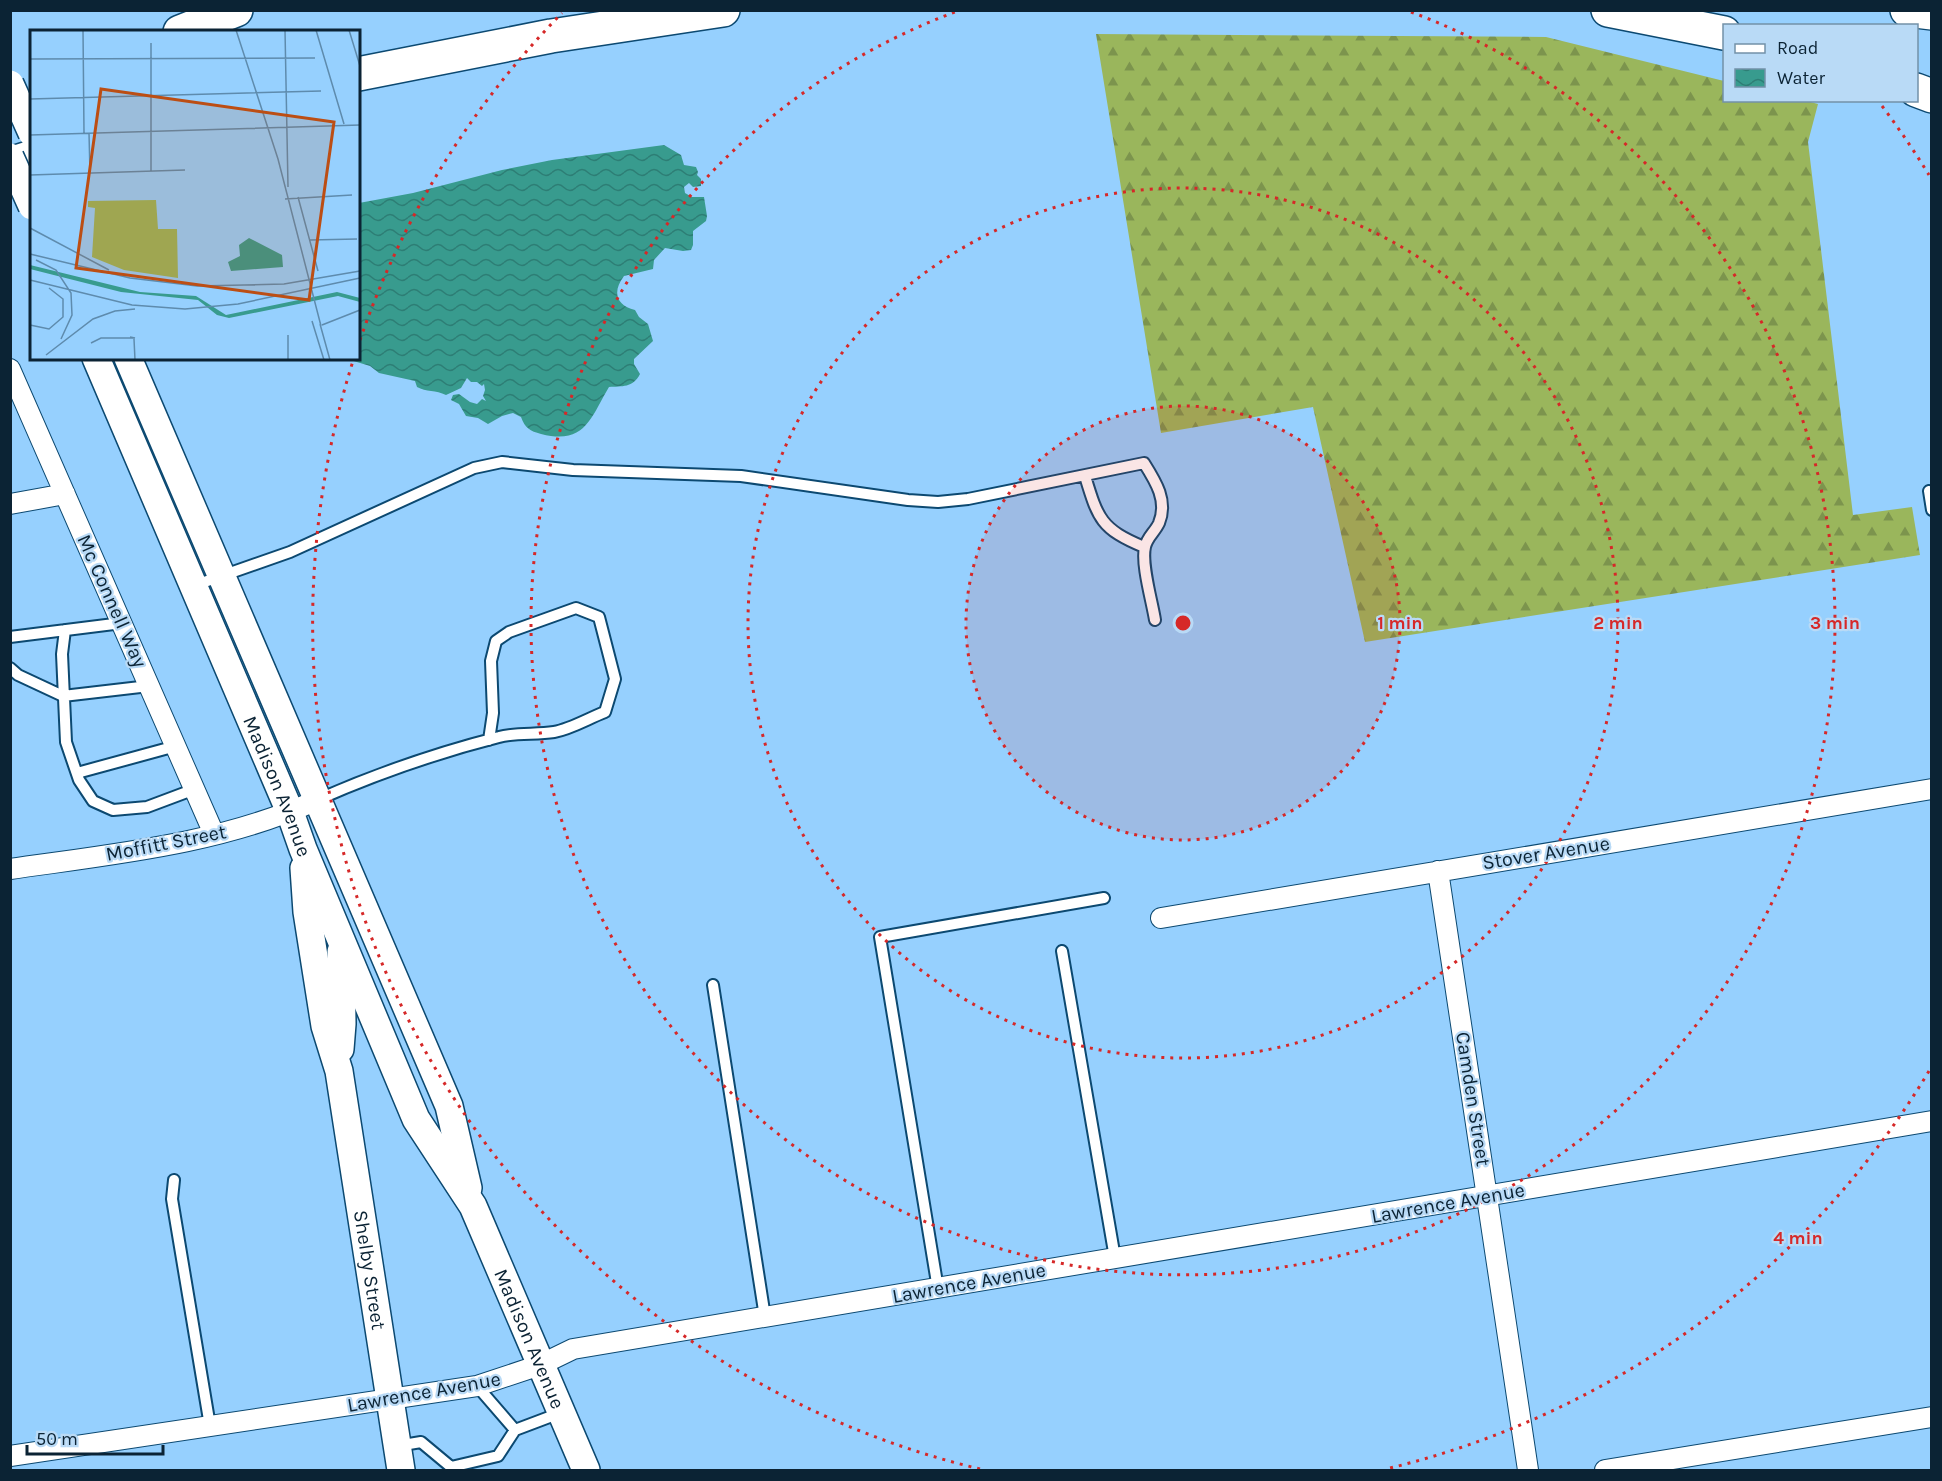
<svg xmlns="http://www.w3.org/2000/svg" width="1942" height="1481" viewBox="0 0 1942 1481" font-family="Karla,sans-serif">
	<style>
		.forest { fill: url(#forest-firs) }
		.water { fill: url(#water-waves) }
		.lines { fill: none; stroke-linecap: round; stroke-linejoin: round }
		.service-casing { stroke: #0c4971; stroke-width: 14 }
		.minor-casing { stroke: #0c4971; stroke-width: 22 }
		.secondary-casing { stroke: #0c4971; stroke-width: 30 }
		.motorway-casing { stroke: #0c4971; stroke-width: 36 }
		.service { stroke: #fff; stroke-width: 10 }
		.minor { stroke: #fff; stroke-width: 20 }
		.secondary { stroke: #fff; stroke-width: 27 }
		.motorway { stroke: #fff; stroke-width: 33 }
		.secondary-bridge-casing { stroke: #0c4971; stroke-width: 30; stroke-linecap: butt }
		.secondary-bridge { stroke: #fff; stroke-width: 27 }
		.ring { fill: none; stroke: #d62828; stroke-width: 3; stroke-dasharray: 3 6 }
		.labels { text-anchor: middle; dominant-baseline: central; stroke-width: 4.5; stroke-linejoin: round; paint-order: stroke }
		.street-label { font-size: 20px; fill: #0b2334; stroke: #b9daf6 }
		.inset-road { fill: none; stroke: #5e8bad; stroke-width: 1.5 }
		.view { fill: #bc4e14; fill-opacity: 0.15; stroke: #bc4e14; stroke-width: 3 }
		.inset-edge { fill: none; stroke: #0b2334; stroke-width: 3 }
		.centre { fill: #d62828; stroke: #b9daf6; stroke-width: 3 }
		.ring-label { font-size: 18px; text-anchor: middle; font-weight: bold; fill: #d62828; stroke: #b9daf6; stroke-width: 4.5; stroke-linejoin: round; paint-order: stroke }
	</style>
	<defs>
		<pattern id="forest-firs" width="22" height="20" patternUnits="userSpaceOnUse" patternTransform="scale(1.5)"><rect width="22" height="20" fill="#9ab65c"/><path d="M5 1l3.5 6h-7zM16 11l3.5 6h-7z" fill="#7c944d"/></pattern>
		<pattern id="water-waves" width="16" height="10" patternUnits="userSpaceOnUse" patternTransform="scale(1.5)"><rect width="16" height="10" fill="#389b8e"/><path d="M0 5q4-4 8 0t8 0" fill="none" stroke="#2d7e75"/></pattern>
	</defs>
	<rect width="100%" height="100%" fill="#96d0fe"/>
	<path class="forest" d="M1096,34L1546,37L1724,81V100H1803L1818,104L1808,142L1853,515L1912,507L1920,555L1365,642L1313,407L1161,433Z"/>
	<path class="water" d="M664,145L681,155L684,165L696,167L698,172L697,175L701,179V186L693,187L689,183L684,187L685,193L692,197H704L707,216L706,221L693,231V245L691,250L683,251L665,248L654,260L653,269L624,276C612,292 616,305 635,310L639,317L648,324L653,341L634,359V364L640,374C633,388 622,386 609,387C590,419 585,445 541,434C530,431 525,428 521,417L513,413L502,416L488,424L478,418L466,416L459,404L451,400L453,395L459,394L470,402L477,404L482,399L486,401L483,396L485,390L484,384L482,386L477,382H471L467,378L461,388L446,395C436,390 426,392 417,387L415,381L379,373L370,366L347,359H337L358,358L359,203L413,193L502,170L552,160Z"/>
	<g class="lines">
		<defs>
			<path id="service" d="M1085,476C1098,519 1101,529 1144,547
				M1929,491L1932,510
				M193,586L290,552L474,468L502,462L573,470L741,476L908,500L938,502L968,499L1144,463C1156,482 1168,501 1159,523C1155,532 1147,537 1145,547C1141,564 1152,601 1155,620
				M65,630L62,654L66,742L79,780L93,801L113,810L147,807L195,789
				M10,637L122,623
				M10,668L18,675L63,696L149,686
				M77,773L176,746
				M317,800C376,774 436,753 499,737C517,732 536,735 554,732C571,729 589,718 605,712L615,679L599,617L576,608L509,632L496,641L491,661L493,713L489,740
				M1062,951L1115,1258
				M713,985L765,1317
				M174,1180L172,1199L210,1426
				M938,1289L880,937L1104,898
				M477,1386L515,1430
				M397,1446L421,1442L451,1467L498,1456L515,1430L560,1413"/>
			<path id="minor" d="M10,369L214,834
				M10,504L65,494
				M10,869C114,854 221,844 317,800
				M1438,871L1528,1470
				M1161,918L1932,789
				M10,1456L477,1386L540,1365L573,1349L1932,1121
				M1605,1470L1932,1417"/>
			<g id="secondary">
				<path id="s1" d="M96,358L290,812L303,849L416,1119L473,1206L586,1470"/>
				<path d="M128,358L449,1106L468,1188"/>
				<path id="s2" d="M304,868L307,912L325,1026L339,1071L401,1470"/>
				<path d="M340,1049L342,1024L341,952"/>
			</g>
			<path id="motorway" d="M1608,10L1724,33
				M1907,10L1932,13
				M180,32L236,10
				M358,74L551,36L723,10
				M1916,90L1932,96
				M10,164L32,157"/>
		</defs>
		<use href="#service" class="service-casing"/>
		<use href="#minor" class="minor-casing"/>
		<use href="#secondary" class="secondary-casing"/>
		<use href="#motorway" class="motorway-casing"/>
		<use href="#service" class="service"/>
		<use href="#minor" class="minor"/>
		<use href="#secondary" class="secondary"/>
		<use href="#motorway" class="motorway"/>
		<defs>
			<path id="secondary-bridge" d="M10,84L32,133
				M10,157L32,206"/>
		</defs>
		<use href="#secondary-bridge" class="secondary-bridge-casing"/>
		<use href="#secondary-bridge" class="secondary-bridge"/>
	</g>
	<circle cx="1183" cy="623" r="217" fill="#d62828" fill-opacity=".12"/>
	<g class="ring">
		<circle cx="1183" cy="623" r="217"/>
		<circle cx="1183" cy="623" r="435"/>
		<path d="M1411 12A652 652 0 1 1 955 12"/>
		<path d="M1929 1071A870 870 0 0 1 1386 1469M980 1469A870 870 0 0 1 353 361M360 340A870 870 0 0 1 562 13M1882 106A870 870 0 0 1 1929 175"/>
	</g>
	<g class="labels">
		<g class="street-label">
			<text transform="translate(112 601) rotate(66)">Mc Connell Way</text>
			<text stroke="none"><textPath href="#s1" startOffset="465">Madison Avenue</textPath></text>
			<text transform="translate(166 843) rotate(-11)">Moffitt Street</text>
			<text transform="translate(1546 853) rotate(-9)">Stover Avenue</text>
			<text transform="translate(1473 1099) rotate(81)">Camden Street</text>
			<text transform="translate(1448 1203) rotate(-10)">Lawrence Avenue</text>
			<text stroke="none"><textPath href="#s2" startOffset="408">Shelby Street</textPath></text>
			<text transform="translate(969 1283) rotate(-10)">Lawrence Avenue</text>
			<text stroke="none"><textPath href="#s1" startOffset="1074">Madison Avenue</textPath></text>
			<text transform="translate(424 1392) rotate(-10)">Lawrence Avenue</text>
		</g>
	</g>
	<g transform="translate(30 30)">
		<rect width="330" height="330" fill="#96d0fe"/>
		<path d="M126,170L128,199H147L148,248L94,240L62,227L65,178L58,177V171Z" fill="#9ab65c"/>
		<path d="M219,208L252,225L253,237L201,241L198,232L210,226L209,215ZM0,235L110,262L166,266L196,285L307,262L330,268V272L308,266L199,288L187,285L168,270L91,262L0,239Z" fill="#389b8e"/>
		<path class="inset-road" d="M53,0L54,103M206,0L248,129L291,296M255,0L258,157M286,0L314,94M319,0L330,36M121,13V141M0,29L285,28M0,69L291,61M59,103L60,143M0,105L330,95M0,145L155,140M268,167L288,241M255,169L322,165M0,198L79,240M280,210L327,209M0,224L100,248L167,256L254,254L330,241M6,230L26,240L41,263L42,285L31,309M0,250L102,275L155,279L208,274L330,248M282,291L294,330M290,294L300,330M0,295L19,299L33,287V269L19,258M292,295L330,280M104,309L105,330M61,313L71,308H105L100,307M16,325L63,289L85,281L105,279M258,330V305"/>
		<path class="view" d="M71,59L304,92L279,270L46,238Z"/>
		<rect width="330" height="330" class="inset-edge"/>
	</g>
	<circle cx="1183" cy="623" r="9" class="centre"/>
	<g class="ring-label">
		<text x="1400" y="629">1 min</text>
		<text x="1618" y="629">2 min</text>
		<text x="1835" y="629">3 min</text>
		<text x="1798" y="1244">4 min</text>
	</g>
	<rect width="1942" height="1481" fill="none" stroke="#0b2334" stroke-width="24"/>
	<rect x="1723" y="24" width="195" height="78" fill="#b9daf6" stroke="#7391a8" stroke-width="1.5"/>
	<rect x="1735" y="44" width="30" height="9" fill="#ffffff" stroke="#7391a8" stroke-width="1.5"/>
	<text x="1777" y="54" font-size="18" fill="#0b2334">Road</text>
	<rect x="1735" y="69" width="30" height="18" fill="url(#water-waves)" stroke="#7391a8" stroke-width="1.5"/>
	<text x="1777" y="84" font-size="18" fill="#0b2334">Water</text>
	<path d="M27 1445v9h136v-9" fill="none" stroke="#0b2334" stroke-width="3"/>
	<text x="36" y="1445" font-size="18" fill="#0b2334" stroke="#b9daf6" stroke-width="4.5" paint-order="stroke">50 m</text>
</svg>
